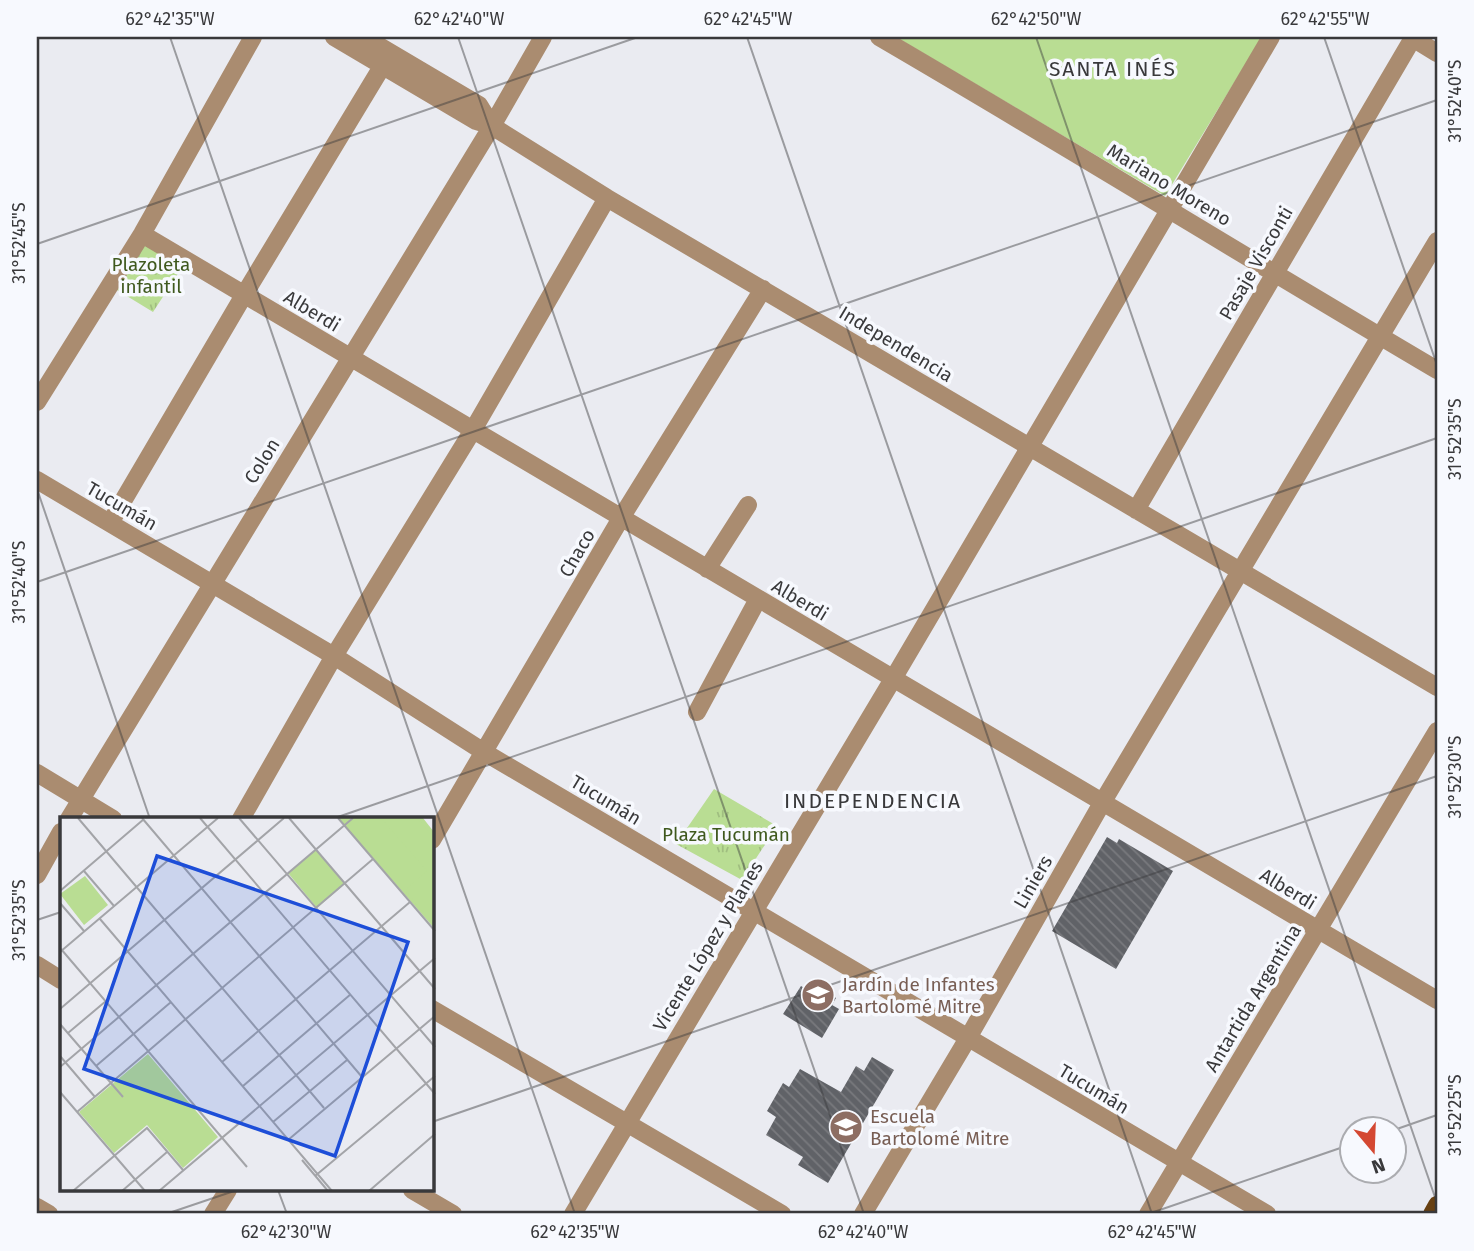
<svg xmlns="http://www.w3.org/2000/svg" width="1474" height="1251" viewBox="0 0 1474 1251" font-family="'Fira Sans',sans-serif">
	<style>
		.grass { fill: #b9dd93 }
		.park { fill: url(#park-tufts) }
		.building { fill: url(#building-back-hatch) }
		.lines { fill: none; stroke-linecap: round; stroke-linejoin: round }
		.minor { stroke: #aa8c70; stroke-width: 18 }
		.major { stroke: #684011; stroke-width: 18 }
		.ticks { fill: none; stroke: #39393b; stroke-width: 2; stroke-opacity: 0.45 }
		.labels { text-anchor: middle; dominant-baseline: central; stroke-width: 7; stroke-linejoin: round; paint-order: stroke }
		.street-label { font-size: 19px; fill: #39393b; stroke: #f7f9fe }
		.park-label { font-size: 19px; fill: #3f591e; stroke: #f7f9fe }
		.education-label { font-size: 19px; fill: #785e54; stroke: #f7f9fe; text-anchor: start }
		.neighbourhood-label { font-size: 21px; letter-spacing: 2px; fill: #39393b; stroke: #f7f9fe }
		.inset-road { fill: none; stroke: #a3a4a8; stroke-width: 2 }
		.view { fill: #1d4ed8; fill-opacity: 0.15; stroke: #1d4ed8; stroke-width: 3.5 }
		.inset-edge { fill: none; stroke: #39393b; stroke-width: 3.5 }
		.neatline { fill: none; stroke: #39393b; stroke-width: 2.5 }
		.ticks-label { font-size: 18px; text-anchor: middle; fill: #39393b }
	</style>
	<defs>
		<pattern id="park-tufts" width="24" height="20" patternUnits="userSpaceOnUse" patternTransform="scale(1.75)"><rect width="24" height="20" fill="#b9dd93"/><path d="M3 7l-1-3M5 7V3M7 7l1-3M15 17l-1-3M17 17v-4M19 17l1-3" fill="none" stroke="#a0be80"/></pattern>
		<pattern id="building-back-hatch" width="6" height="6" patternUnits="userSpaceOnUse" patternTransform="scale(1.75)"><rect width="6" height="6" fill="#606267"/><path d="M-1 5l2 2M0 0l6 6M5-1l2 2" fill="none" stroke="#797a7e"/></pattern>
	</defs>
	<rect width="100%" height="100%" fill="#eaebf1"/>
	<path class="grass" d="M896,37H1262L1165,196Z"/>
	<path class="park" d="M144,243L183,266L153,312L117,290Z
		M714,789L777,826L742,880L676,844Z"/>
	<path class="building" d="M1107,837L1117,843L1119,839L1173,871L1116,969L1052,931Z
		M814,984L836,998L832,1005L839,1009L822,1038L783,1014L801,986L809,991Z
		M872,1057L894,1070L828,1183L798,1165L803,1157L766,1135L776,1117L767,1111L783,1083L789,1087L800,1069L841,1092L856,1066L864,1071Z"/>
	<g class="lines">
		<path class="minor" d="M334,37L476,121L492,126L607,198L1437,687
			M364,37L479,105L492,126
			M879,37C1066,146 1250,260 1437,370
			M1411,37L1437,53
			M142,234L1437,1000
			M37,402L142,234L253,37
			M37,480L334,656L484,752L1267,1214
			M1136,510L1413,38
			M110,523L244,295L383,65
			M707,569L748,505
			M697,712L758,599
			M37,773L113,819
			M69,819L492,126L543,37
			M241,819L334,656L473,430L607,198
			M432,840L621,518L763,289
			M37,875L61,832
			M37,965L61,980
			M432,1009L782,1214
			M412,1190L453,1214
			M37,1207L49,1214
			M213,1214L228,1190
			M573,1214L893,679L1271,37
			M863,1214L968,1038L1102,803L1437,241
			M1148,1214L1437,731"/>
		<path class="major" d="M1432,1214L1437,1205"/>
	</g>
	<path class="ticks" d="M170,37L575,1214M458,37L864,1214M747,37L1152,1214M1036,37L1437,1203M1324,37L1437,365M37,244L638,37M37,489L150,819M37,582L1437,100M332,819L1437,438M37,920L61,912M432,1122L1437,776M1394,1130L1437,1115M278,1190L287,1214M166,1214L237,1190M1148,1214L1352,1144"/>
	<defs>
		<symbol id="school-disc" viewBox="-11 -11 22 22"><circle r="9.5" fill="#8d6e63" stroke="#f7f9fe"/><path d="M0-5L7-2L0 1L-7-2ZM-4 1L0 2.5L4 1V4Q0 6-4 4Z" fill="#fff"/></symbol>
	</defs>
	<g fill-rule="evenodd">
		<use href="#school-disc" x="799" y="976" width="38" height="38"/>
		<use href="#school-disc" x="827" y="1108" width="38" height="38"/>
	</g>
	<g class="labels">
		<g class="street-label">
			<text transform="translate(1169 185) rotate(31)">Mariano Moreno</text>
			<text transform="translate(1256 263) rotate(-60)">Pasaje Visconti</text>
			<text transform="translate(312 311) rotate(31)">Alberdi</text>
			<text transform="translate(896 344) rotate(31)">Independencia</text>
			<text transform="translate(262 461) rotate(-58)">Colon</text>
			<text transform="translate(122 506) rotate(30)">Tucumán</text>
			<text transform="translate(577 553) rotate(-60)">Chaco</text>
			<text transform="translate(800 600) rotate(31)">Alberdi</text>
			<text transform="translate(606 800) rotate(31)">Tucumán</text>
			<text transform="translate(1033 882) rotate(-60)">Liniers</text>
			<text transform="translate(1288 889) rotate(31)">Alberdi</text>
			<text transform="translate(708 946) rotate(-59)">Vicente López y Planes</text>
			<text transform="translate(1253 998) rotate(-59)">Antartida Argentina</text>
			<text transform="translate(1094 1089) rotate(31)">Tucumán</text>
		</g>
		<g class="park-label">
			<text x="151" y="264">Plazoleta<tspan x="151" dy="22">infantil</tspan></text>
			<text x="726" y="834">Plaza Tucumán</text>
		</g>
		<g class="education-label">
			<text x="842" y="984">Jardín de Infantes<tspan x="842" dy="22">Bartolomé Mitre</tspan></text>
			<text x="870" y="1116">Escuela<tspan x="870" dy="22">Bartolomé Mitre</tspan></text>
		</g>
		<g class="neighbourhood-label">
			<text x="1113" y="69">SANTA INÉS</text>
			<text x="873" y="801">INDEPENDENCIA</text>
		</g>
	</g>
	<g transform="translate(60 817)">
		<rect width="374" height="374" fill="#eaebf1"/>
		<path d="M278,1H363L374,15V111ZM88,237L158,320L123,351L87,308L54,336L19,295Z" fill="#b9dd93"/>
		<path d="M321,1H357L374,21V108L345,73L367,54ZM256,32L285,67L257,91L228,56ZM25,59L48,88L24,108L0,77Z" fill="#b9dd93"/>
		<path class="inset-road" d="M18,1L264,291M82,1L302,260M140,1L375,277M179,1L375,230M229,1L375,172M278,1L375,114M24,54L54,89M0,74L84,2M0,86L24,114M40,102L272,374M1,132L187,350M0,135L158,1M0,192L224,1M0,207L63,280M8,216L46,184M0,239L35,280M162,245L350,85M36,249L111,185M0,250L293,1M183,269L291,177M0,275L85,374M17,295L313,42M213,305L287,243M228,323L375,199M242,343L268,374M255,359L375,259M13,374L87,311L123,353M62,374L107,335M99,374L375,141M309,374L375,317"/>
		<path class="view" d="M97,39L348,125L275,339L24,252Z"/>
		<rect width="374" height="374" class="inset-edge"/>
	</g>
	<rect width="1474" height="1251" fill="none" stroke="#f7f9fe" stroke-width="77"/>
	<g transform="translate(1373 1150) rotate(161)"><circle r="33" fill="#f7f9fe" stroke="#abacb0" stroke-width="2"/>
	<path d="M0-5L12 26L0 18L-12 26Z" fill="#d44832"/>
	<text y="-10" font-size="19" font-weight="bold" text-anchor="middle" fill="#39393b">N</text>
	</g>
	<rect x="38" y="38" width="1398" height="1174" class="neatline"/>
	<g class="ticks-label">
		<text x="170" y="25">62°42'35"W</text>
		<text x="459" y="25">62°42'40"W</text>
		<text x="748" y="25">62°42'45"W</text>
		<text x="1036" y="25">62°42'50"W</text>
		<text x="1325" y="25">62°42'55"W</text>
		<text transform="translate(1455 101) rotate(-90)" y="6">31°52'40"S</text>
		<text transform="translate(19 243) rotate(-90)" y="6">31°52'45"S</text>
		<text transform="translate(1455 439) rotate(-90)" y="6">31°52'35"S</text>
		<text transform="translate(19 582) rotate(-90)" y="6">31°52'40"S</text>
		<text transform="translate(1455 777) rotate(-90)" y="6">31°52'30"S</text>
		<text transform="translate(19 920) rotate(-90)" y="6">31°52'35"S</text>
		<text transform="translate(1455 1115) rotate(-90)" y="6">31°52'25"S</text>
		<text x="286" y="1238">62°42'30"W</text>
		<text x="575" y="1238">62°42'35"W</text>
		<text x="863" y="1238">62°42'40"W</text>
		<text x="1152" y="1238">62°42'45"W</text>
	</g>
</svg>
